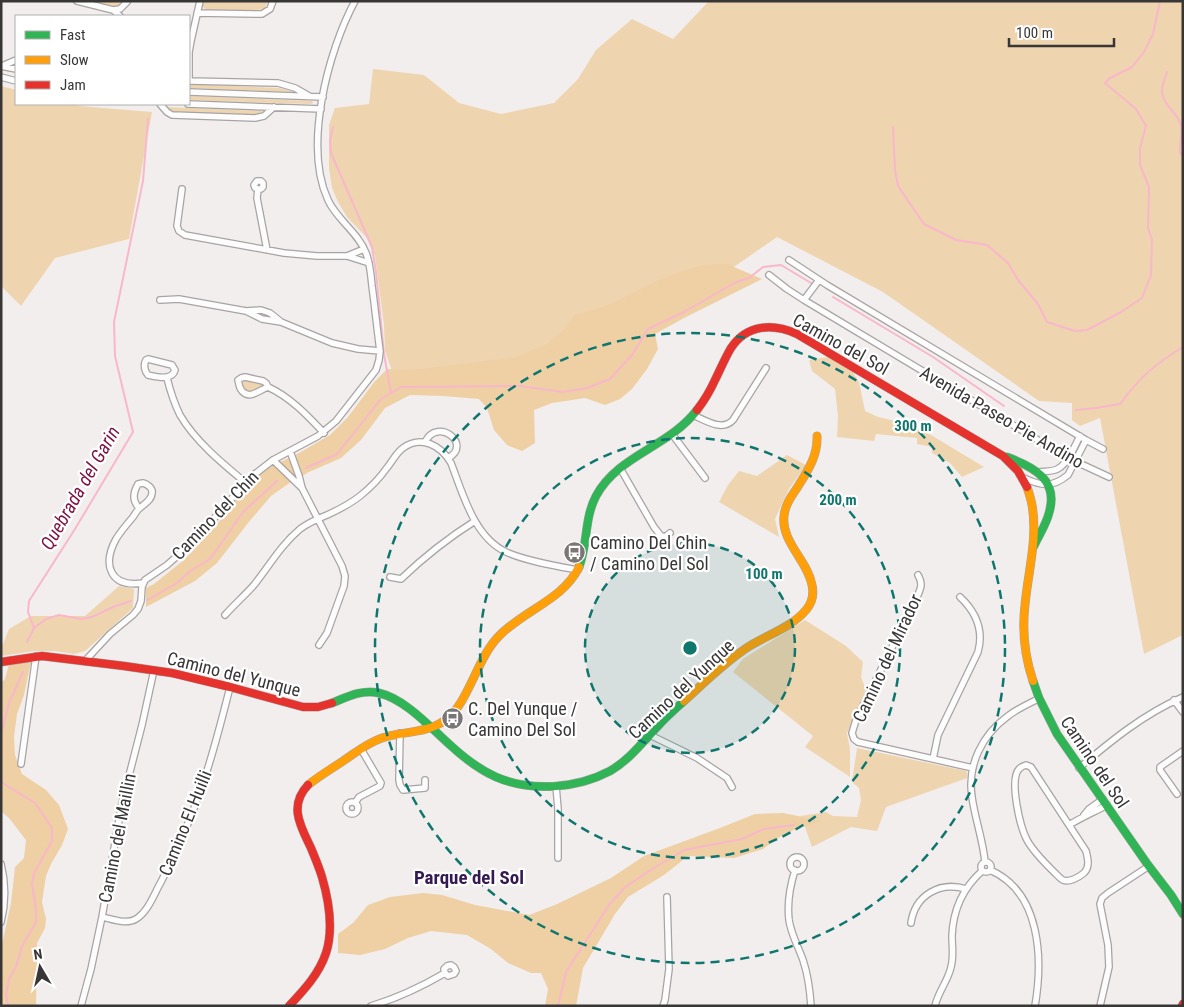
<svg xmlns="http://www.w3.org/2000/svg" width="1184" height="1007" viewBox="0 0 1184 1007" font-family="'Roboto Condensed',sans-serif">
	<style>
		.green { fill: #efd4b0 }
		.forest { fill: #efcfa4 }
		.lines { fill: none; stroke-linecap: round; stroke-linejoin: round }
		.stream { stroke: #f9b7cb; stroke-width: 2 }
		.street-casing { stroke: #a7a4a3; stroke-width: 8 }
		.fast-casing { stroke: #a7a4a3; stroke-width: 9 }
		.slow-casing { stroke: #a7a4a3; stroke-width: 9 }
		.jam-casing { stroke: #a7a4a3; stroke-width: 9 }
		.street { stroke: #fdfcfc; stroke-width: 5.5 }
		.fast { stroke: #30b455; stroke-width: 8 }
		.slow { stroke: #ff9f0a; stroke-width: 8 }
		.jam { stroke: #e5322d; stroke-width: 8 }
		.ring { fill: none; stroke: #0f766e; stroke-width: 2.5; stroke-dasharray: 9 6 }
		.labels { text-anchor: middle; dominant-baseline: central; stroke-width: 4.5; stroke-linejoin: round; paint-order: stroke }
		.street-label { font-size: 18px; fill: #393636; stroke: #fff }
		.poi-label { font-size: 18px; fill: #393636; stroke: #fff; text-anchor: start }
		.water-label { font-size: 19px; font-style: italic; fill: #7e1244; stroke: #fff }
		.neighbourhood-label { font-size: 19px; font-weight: bold; fill: #351a52; stroke: #fff }
		.centre { fill: #0f766e; stroke: #fff; stroke-width: 2.5 }
		.ring-label { font-size: 15px; text-anchor: middle; font-weight: bold; fill: #0f766e; stroke: #fff; stroke-width: 4.5; stroke-linejoin: round; paint-order: stroke }
	</style>
	<rect width="100%" height="100%" fill="#f2eeed"/>
	<path class="green" d="M89,1H123L122,5L118,7Z
		M202,1H269L264,9L249,11L206,10L203,7Z
		M709,1H1183V635L1144,654L1100,418L1080,426L1072,420V403L1039,401L883,292L777,237L728,271L611,365L393,374L385,351L384,325L375,256L367,238L347,217L338,202L332,188L329,168V125L335,108L369,104L373,69L424,75L459,103L501,114L554,103L578,79L596,50L632,19L673,39Z
		M189,84L279,88L294,92L189,88Z
		M1,86L16,90V104H71L79,106L152,112L129,239L55,258L21,306L1,286Z
		M189,96L312,101L313,103L311,104L189,100Z
		M165,107L263,111L254,116L174,113L171,112Z
		M829,357L850,368L859,382L865,411L878,417L900,422L931,435L984,467L962,477L950,463L932,453V447L917,444V438L876,434L874,441L837,437L838,416L835,389L812,371L809,360Z
		M249,379L265,384L264,386L251,393L246,392C243,388 240,384 244,380Z
		M787,455L806,465L789,489L775,519L779,537L719,502L728,485L739,471L757,476Z
		M119,586L134,589L133,608L85,651L74,654L55,651H34L1,656V649L9,629L31,616H85Z
		M805,620L846,646L863,662L861,677L866,690L847,733L850,749V777L805,747L813,736L733,672L743,659Z
		M857,748L966,771L967,773V778L886,807L877,831L851,827L812,847L801,816L826,812L833,816L857,817L861,800L859,788L852,782Z"/>
	<path class="forest" d="M727,264L762,279L684,318L655,334L658,349L647,369L632,389L620,399L605,405L585,398L552,403L534,410L535,443L522,451L507,445L494,430L487,408L479,399L443,396L410,395L385,408L361,440L341,458L309,472L288,484L271,496L248,523L217,563L195,581L146,607V588L154,584L184,560L213,529L244,490L268,468L299,453L330,435L348,417L375,381L387,369L403,370L422,369L516,357L547,344L566,328L574,315L593,310L615,302L657,281L680,272L703,265Z
		M31,662L24,695L17,714L14,737L15,755L22,774L46,790L59,805L68,829L62,845L51,864L46,876L42,902L46,919L45,928L37,943L36,1006H1V949L11,903L15,867L24,858L26,840L9,818L1,811V683L5,679L9,664Z
		M783,813L823,821L799,828L784,834L763,849L734,858L688,856L664,875L628,897L615,914L583,968L576,1006H545L548,989L541,973H531L508,963L491,949L467,935L431,931L408,938L385,949L360,955L338,953V934L353,923L368,905L390,897L423,893L442,895L475,905L529,915L555,905L611,878L644,856L720,828L755,814Z"/>
	<g class="lines">
		<path class="stream" d="M1167,72C1165,78 1162,85 1162,91C1162,105 1177,111 1181,125C1183,135 1179,144 1180,153L1183,156
			M333,127L330,141L331,153L372,247L376,272L384,354L391,393
			M893,127L895,170L898,186L924,224L956,240L987,245L1008,263L1018,280L1038,304L1047,322L1075,331L1087,330L1121,312L1142,298L1151,275L1152,240L1148,228L1149,187L1140,165V148L1146,126L1136,109L1105,83L1110,78L1132,67L1144,52L1153,34L1160,1
			M833,297L933,357L1004,406
			M1076,410L1096,408L1120,404C1139,378 1155,364 1183,347
			M306,468L337,454L381,399L401,387L520,386L563,392L587,388L610,379L632,355L648,329L684,312L736,282L749,278L763,267L781,265L811,283
			M147,600L177,583L190,571L210,559L244,511L277,481
			M34,628L28,612L29,601L75,529L133,432L115,356L114,322L143,181L148,119
			M27,642L34,628L46,619L59,615L81,619L92,617L113,607L131,601
			M1,734L9,703L23,672
			M1,782L35,803L52,828V841L34,873L32,884L36,909V922L22,946L16,967L9,979L6,994L8,1006
			M558,1006L566,972L609,905L624,888L652,869L684,850L742,839L764,829L794,825"/>
		<defs>
			<path id="street" d="M77,1L113,10L120,16
				M113,10L120,9L127,2
				M197,13L262,14L270,9L273,1
				M1,66L16,69
				M2,66L16,60
				M1,77L16,81
				M189,81L278,83L295,88L309,96
				M189,81V52L191,41L200,1
				M189,92L323,97
				M160,104L167,112L172,115L255,118L264,116L274,107
				M188,104L321,109
				M182,189L177,226L179,231L185,235L284,253L317,256H347L369,263
				M258,189H261L263,187V183L261,181H257L254,185L255,188L258,189L257,198L267,250
				M347,256L364,249
				M789,260L827,285L1086,440L1103,449
				M769,275L787,289L804,300L1068,458L1109,477
				M160,300L179,299L246,311L261,310L270,313L280,321
				M804,300L819,280
				M246,311L262,319L281,322L332,343L358,349L380,351
				M148,359L172,365L175,370C172,381 157,377 148,375C145,372 143,365 146,360Z
				M245,377L263,381L266,383L268,387C259,390 250,400 242,391C239,388 239,384 238,380L241,378Z
				M167,378C170,390 174,403 180,415C195,441 223,464 246,483
				M268,387C290,397 307,415 324,433
				M693,415C705,420 722,432 733,420L766,368
				M672,434L705,478
				M425,442C438,416 473,445 448,458
				M290,451L299,476L302,488L342,566L345,576L344,586L327,633L319,645
				M273,460L302,488
				M620,468L654,527L661,536L665,537L670,533
				M1039,472C1045,471 1054,472 1059,468C1068,463 1075,445 1080,436
				M1024,478C1041,486 1052,488 1068,475L1086,440
				M139,508C132,500 133,493 138,484L143,483C147,484 153,488 152,493C152,500 144,504 140,508C137,510 135,514 133,517C127,524 121,531 116,539C102,565 110,588 143,583
				M918,575C923,584 921,588 917,597L856,720L852,733L854,739L858,742L973,768
				M390,577L401,579C424,557 448,538 475,521
				M225,615C234,605 245,595 254,585C269,566 281,545 300,529C308,523 317,519 327,515C338,510 350,504 360,496C370,488 379,479 386,469C392,462 396,453 403,448C421,435 441,445 451,463C463,494 474,537 506,552C526,561 556,566 578,570
				M85,661L110,634L133,615L138,609L141,601L142,587L145,580L167,565L192,543L251,477L273,460L318,436L336,421L376,370L379,360L380,351C377,329 375,308 372,286C371,275 370,263 366,253C358,232 337,220 328,200C303,146 328,51 355,1
				M1174,700L1183,712
				M400,733L399,780L400,785L403,790L425,788V780
				M650,735L697,758L727,778L732,787
				M933,759L938,735L978,652C984,630 976,612 960,597
				M21,764L36,656
				M1026,765L1031,767L1086,851C1088,859 1090,867 1084,873C1079,877 1069,883 1063,880C1061,879 1059,877 1057,875C1046,864 1034,853 1027,840C1020,827 1009,780 1019,769C1021,767 1023,766 1026,765Z
				M1079,768C1112,740 1144,714 1183,697
				M556,786L558,809V858
				M1177,794L1160,770V767L1183,751
				M346 808a6 6 0 1 1 12 0a6 6 0 1 1-12 0Z
				M355,803L359,797L380,786L381,783L361,749
				M1084,815L1089,809L1103,799
				M1069,825C1082,817 1094,812 1107,805
				M790 864a7 7 0 1 1 14 0a7 7 0 1 1-14 0Z
				M981 867a5 5 0 1 1 10 0a5 5 0 1 1-10 0Z
				M985,862C983,840 975,819 972,797C967,765 982,735 1008,716C1017,709 1028,704 1038,699
				M1,864C6,884 6,902 1,922
				M795,870C790,886 787,903 789,920C791,934 798,946 803,960C808,975 810,990 811,1006
				M990,870C1041,892 1043,959 1035,1006
				M102,917C112,919 126,925 136,919C148,912 154,894 161,882C177,850 192,817 203,783C214,751 222,719 230,687
				M911,923C915,895 940,881 966,889
				M81,1006L91,969L102,917L122,803L142,725L154,670
				M371,1006C398,998 421,987 445,973L444,969L447,966L451,965L454,967L456,971L454,974L448,976L445,973
				M663,1006L665,1000L669,969L667,897
				M935,1006C938,992 948,981 951,967C954,956 952,946 952,936C953,910 963,888 982,871
				M1100,1006L1109,967L1108,945L1100,904L1102,898L1108,893L1149,866"/>
			<path id="fast" d="M1007,457C1034,467 1059,480 1049,513C1046,525 1039,535 1034,546
				M579,567C588,544 584,519 596,496C618,455 669,447 697,410
				M1033,681L1039,698L1057,734L1148,865L1171,895L1183,914
				M332,703C347,697 362,689 379,693C405,699 430,727 449,744C463,757 478,769 496,777C531,792 576,789 610,771C629,760 642,743 657,727C665,718 675,709 684,701"/>
			<path id="slow" d="M1027,487C1029,493 1031,499 1032,505C1038,538 1028,572 1025,605C1022,630 1025,657 1033,681
				M684,701C705,682 725,662 748,647C767,635 792,627 806,610C812,603 814,594 812,585C808,561 781,542 784,516C785,505 791,497 797,488C807,472 818,456 817,436
				M308,785C319,776 331,769 343,761C355,753 367,743 382,738C402,731 425,734 444,721C469,704 476,659 499,636C524,610 563,600 579,567"/>
			<path id="jam" d="M697,410C704,401 710,391 715,380C720,370 725,358 731,348C747,324 773,323 797,334L1003,456L1018,471L1027,487
				M1,662L42,656L124,666L172,673L230,687L303,707H318L332,703
				M289,1006C304,990 319,974 326,953C334,928 329,901 322,877C319,867 315,858 311,848C301,827 288,806 308,785
				M1182,1006L1183,1004"/>
		</defs>
		<use href="#street" class="street-casing"/>
		<use href="#fast" class="fast-casing"/>
		<use href="#slow" class="slow-casing"/>
		<use href="#jam" class="jam-casing"/>
		<use href="#street" class="street"/>
		<use href="#fast" class="fast"/>
		<use href="#slow" class="slow"/>
		<use href="#jam" class="jam"/>
	</g>
	<circle cx="690" cy="648" r="105" fill="#0f766e" fill-opacity=".12"/>
	<g class="ring">
		<circle cx="690" cy="648" r="105"/>
		<circle cx="690" cy="648" r="210"/>
		<circle cx="690" cy="648" r="315"/>
	</g>
	<defs>
		<symbol id="bus-disc" viewBox="-11 -11 22 22"><circle r="9.5" fill="#7a7676" stroke="#fff"/><path d="M-5-6H5V4H4V6H2V4H-2V6H-4V4H-5ZM-3.5-4V0h7V-4ZM-3.5 1.2v1.5H-2V1.2ZM2 1.2v1.5H3.5V1.2Z" fill="#fff"/></symbol>
	</defs>
	<g fill-rule="evenodd">
		<use href="#bus-disc" x="562" y="540" width="25" height="25"/>
		<use href="#bus-disc" x="440" y="706" width="25" height="25"/>
	</g>
	<g class="labels">
		<g class="street-label">
			<text transform="translate(841 344) rotate(29)">Camino del Sol</text>
			<text transform="translate(1002 417) rotate(30)">Avenida Paseo Pie Andino</text>
			<text transform="translate(215 515) rotate(-46)">Camino del Chin</text>
			<text transform="translate(887 658) rotate(-65)">Camino del Mirador</text>
			<text transform="translate(234 674) rotate(14)">Camino del Yunque</text>
			<text transform="translate(681 689) rotate(-43)">Camino del Yunque</text>
			<text transform="translate(1095 762) rotate(56)">Camino del Sol</text>
			<text transform="translate(185 823) rotate(-68)">Camino El Huilli</text>
			<text transform="translate(117 838) rotate(-79)">Camino del Maillin</text>
		</g>
		<g class="poi-label">
			<text x="590" y="542">Camino Del Chin<tspan x="590" dy="21">/ Camino Del Sol</tspan></text>
			<text x="468" y="708">C. Del Yunque /<tspan x="468" dy="21">Camino Del Sol</tspan></text>
		</g>
		<g class="water-label">
			<text transform="translate(80 488) rotate(-60)">Quebrada del Garin</text>
		</g>
		<g class="neighbourhood-label">
			<text x="469" y="877">Parque del Sol</text>
		</g>
	</g>
	<circle cx="690" cy="648" r="8" class="centre"/>
	<g class="ring-label">
		<text x="913" y="431">300 m</text>
		<text x="838" y="505">200 m</text>
		<text x="764" y="579">100 m</text>
	</g>
	<rect width="1184" height="1007" fill="none" stroke="#393636" stroke-width="5"/>
	<rect x="15" y="15" width="175" height="90" fill="#ffffff" stroke="#b0afaf"/>
	<rect x="25" y="31" width="25" height="8" fill="#30b455" stroke="#b0afaf"/>
	<text x="60" y="40" font-size="15" fill="#393636">Fast</text>
	<rect x="25" y="56" width="25" height="8" fill="#ff9f0a" stroke="#b0afaf"/>
	<text x="60" y="65" font-size="15" fill="#393636">Slow</text>
	<rect x="25" y="81" width="25" height="8" fill="#e5322d" stroke="#b0afaf"/>
	<text x="60" y="90" font-size="15" fill="#393636">Jam</text>
	<g transform="translate(40 967) rotate(351)" stroke="#ffffff" stroke-width="4" paint-order="stroke">
	<path d="M0-4L9 19L0 12L-9 19Z" fill="#393636"/>
	<text y="-8" font-size="14" font-weight="bold" text-anchor="middle" fill="#393636">N</text>
	</g>
	<path d="M1009 38v8h105v-8" fill="none" stroke="#393636" stroke-width="2.5"/>
	<text x="1016" y="38" font-size="15" fill="#393636" stroke="#ffffff" stroke-width="4" paint-order="stroke">100 m</text>
</svg>
